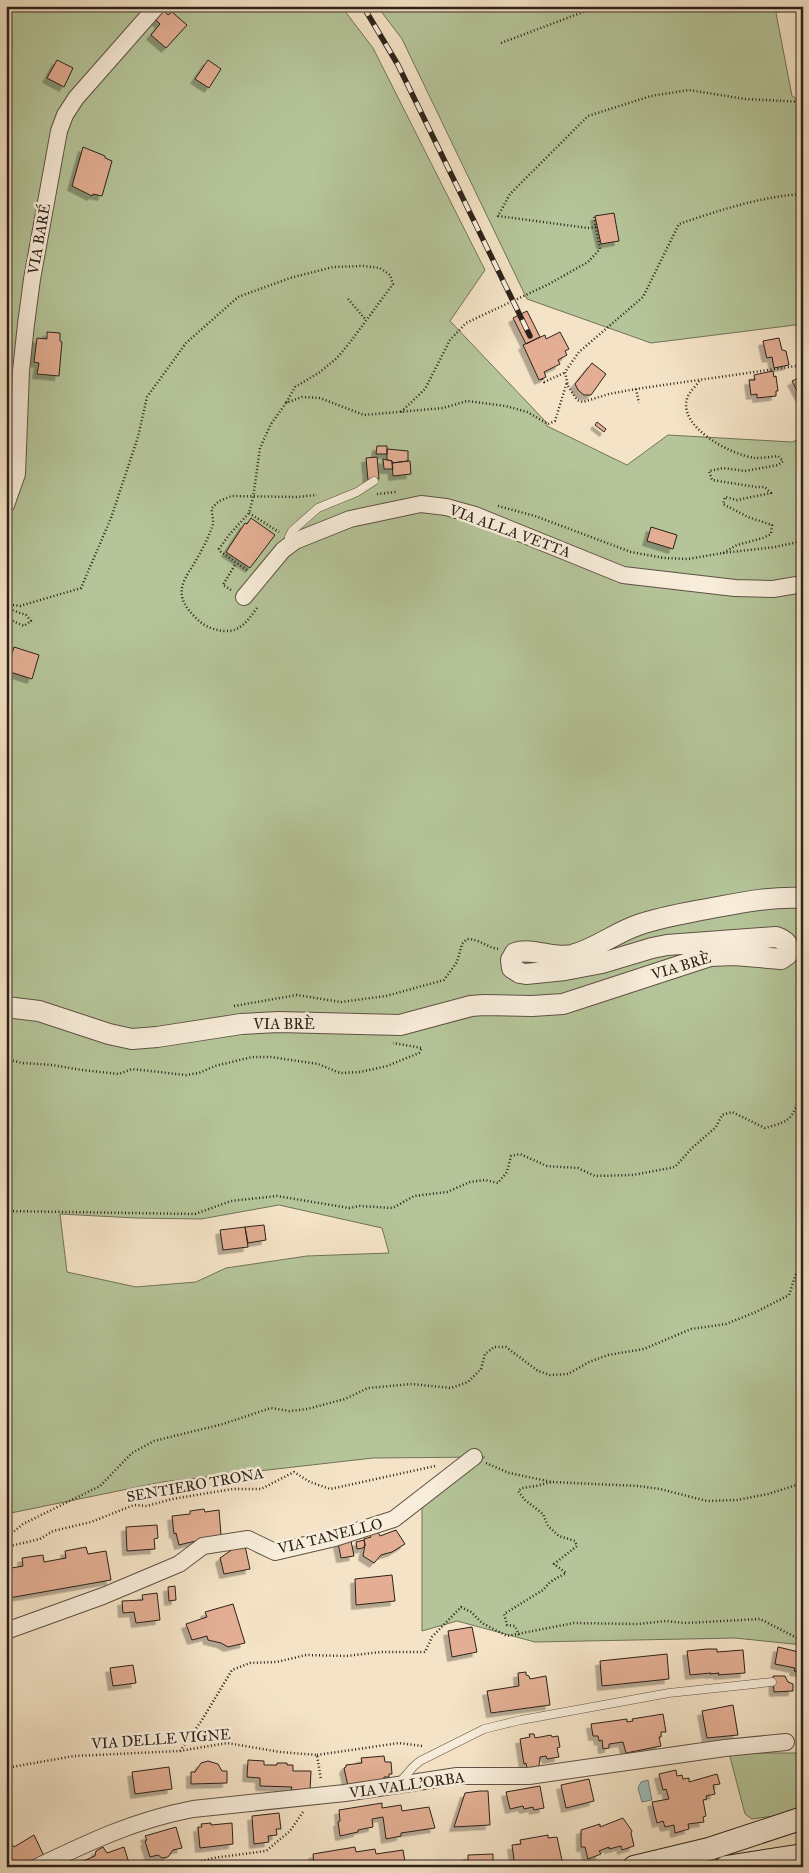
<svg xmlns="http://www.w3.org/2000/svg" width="809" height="1873" viewBox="0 0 809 1873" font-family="'IM FELL Great Primer',serif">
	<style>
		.green { fill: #b5c599; stroke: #70735a; fill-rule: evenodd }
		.water { fill: #9ebdbc; stroke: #707f7b }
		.building { fill: #e3ae93; stroke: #2c211a; filter: url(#shadow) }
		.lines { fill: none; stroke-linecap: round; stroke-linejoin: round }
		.service-casing { stroke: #5e5245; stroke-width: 9 }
		.minor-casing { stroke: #5e5245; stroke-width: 18 }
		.tertiary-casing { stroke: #5e5245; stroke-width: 22 }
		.secondary-casing { stroke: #2c211a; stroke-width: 24 }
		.path { stroke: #2c211a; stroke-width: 2.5; stroke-dasharray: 1 2.5; stroke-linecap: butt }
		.service { stroke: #f8edda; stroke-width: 8 }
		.minor { stroke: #f8edda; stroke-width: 16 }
		.tertiary { stroke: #f8edda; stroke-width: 20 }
		.secondary { stroke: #f8edda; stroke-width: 22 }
		.rail-casing { stroke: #2c211a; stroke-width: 5.5 }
		.rail { stroke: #f8edda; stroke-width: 4; stroke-dasharray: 11; stroke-linecap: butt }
		.labels { text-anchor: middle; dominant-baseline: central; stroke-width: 5; stroke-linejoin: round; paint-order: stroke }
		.street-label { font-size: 15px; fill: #2c211a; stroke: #f8edda }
	</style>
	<defs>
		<filter id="shadow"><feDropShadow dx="-4.5" dy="4.5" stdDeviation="0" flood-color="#0004"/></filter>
	</defs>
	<rect width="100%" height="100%" fill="#f4e3c6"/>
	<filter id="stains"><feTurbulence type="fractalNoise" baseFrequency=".004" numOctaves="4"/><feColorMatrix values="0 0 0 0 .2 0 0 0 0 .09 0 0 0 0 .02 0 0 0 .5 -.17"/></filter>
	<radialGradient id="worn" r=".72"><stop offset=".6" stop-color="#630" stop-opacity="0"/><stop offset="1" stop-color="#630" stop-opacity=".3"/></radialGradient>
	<path class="green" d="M6,6H341L373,48L485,270L450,321L546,422L547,426L627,465L668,435L792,442L803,438V1645L735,1638L535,1642L457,1621L422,1631V1501L485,1457L373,1458L162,1482L6,1514ZM279,1205L382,1228L389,1253L307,1256L226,1268L196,1282L136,1287L67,1272L60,1214L136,1218L201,1219Z
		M377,6H796L776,13L792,96L803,103V324L651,343L527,299L402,39Z
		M803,1748V1812L752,1819L745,1814L729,1753H801Z"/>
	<path class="water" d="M648,1780L652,1800L642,1802L638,1788L641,1782Z"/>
	<path class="building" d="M163,10L168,15L172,12L187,25L166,48L151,35L160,24L155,19Z
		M57,60L73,68L64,87L47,78Z
		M208,60L221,69L209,88L195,79Z
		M83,147L105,156V158L112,161L102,196L93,194L92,196L72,186Z
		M614,213L619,241L601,244L595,216Z
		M527,311L540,337L526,344L513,318Z
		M47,332L60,333V341L62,342L59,376L37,374L39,363L34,362L37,338L47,339Z
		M560,332L569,349L565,351L567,355L558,360L560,364L544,372L546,377L539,380L523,345L545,335L546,339Z
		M779,338L782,350L786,351L789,365L774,368L772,357L767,358L766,355L763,341Z
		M592,363L606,374L591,395H584L578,390L575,384Z
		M773,371L774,377L776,376L778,391H776V396L757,398V394L751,395L749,380H755L754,375Z
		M803,376V402L792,381Z
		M597,422L606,429L604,432L595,425Z
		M377,446H387V454H376Z
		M387,449L408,451V461L392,463V461L387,460Z
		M377,457L379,479L368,480L366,458Z
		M383,459L392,461L393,469H384Z
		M408,461H410L411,474L393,476L392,463Z
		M251,518L275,535L250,568L226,552L245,523L247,524Z
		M651,527L677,535L673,549L647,541Z
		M14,647L39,655L32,679L7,671Z
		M264,1225L266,1240L248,1243L245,1227Z
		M245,1227L248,1247L223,1250L220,1230Z
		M204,1509L205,1512L219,1510L221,1535L179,1545L176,1533L174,1534L172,1516L190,1514V1511Z
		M157,1525L158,1538L154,1539L155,1549L127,1551L126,1527Z
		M396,1530L405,1544L392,1552L381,1555L374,1563L363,1556L365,1545L364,1539L371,1537L370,1535L378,1532L380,1536Z
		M364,1540L365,1545L363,1548L357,1549L356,1542Z
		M351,1541L354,1556L341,1558L338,1543Z
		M245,1546L250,1569L224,1574L220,1558L233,1549Z
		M86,1547L88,1554L106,1551L111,1580L9,1598L6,1569L23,1566L22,1558L43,1555L44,1562L66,1558L65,1551Z
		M392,1575L395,1601L356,1605L355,1579Z
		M175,1586L176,1600L169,1601L168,1587Z
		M157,1593L160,1620L136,1623L134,1612L123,1613L122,1601L143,1600L142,1595Z
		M233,1604L245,1643L228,1647L221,1643L208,1640L207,1636L192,1640L186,1624L207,1617L205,1612Z
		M472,1627L477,1652L452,1657L448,1631Z
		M778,1647L803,1653V1672L794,1671L795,1668L775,1664Z
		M707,1649H717V1652L743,1650L745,1673L718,1675L719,1673L710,1674L711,1673L690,1675L687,1651Z
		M667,1654L669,1679L602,1686L600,1661Z
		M133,1665L136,1683L113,1686L110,1668Z
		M526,1672V1675L529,1676L530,1679L546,1676L550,1705L491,1713L487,1691L519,1686L518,1673Z
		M773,1676H785L788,1682L793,1684V1691L774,1692Z
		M733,1705L738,1735L707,1738L702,1711Z
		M663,1714L666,1732H661V1737H659L661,1746L626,1753L623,1742L609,1744V1748L603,1749L602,1740L599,1741L598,1736H593L591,1724L627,1719V1722L633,1721L632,1719Z
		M529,1734H534L535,1738L551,1735L552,1737L558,1736L560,1747L557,1748L559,1757L547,1759L546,1756L540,1757L539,1766L527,1768L526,1763L524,1764L520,1739L530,1737Z
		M384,1756L385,1762H391L392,1774H389V1777H384V1781L348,1786L344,1768L346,1767V1765L362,1763L361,1758Z
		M248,1760L264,1761V1765H277V1763H287V1765H293V1771H311L310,1791L291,1790L292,1787L260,1786V1778L247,1777Z
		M208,1761L218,1764L222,1771H227V1783L191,1784V1772H195L201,1763Z
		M169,1767L172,1789L135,1794L132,1772Z
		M676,1770L677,1776L682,1775L683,1779L689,1778V1782L717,1774L720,1784L713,1785L715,1794L706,1796L707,1799L703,1800L706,1816L703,1817L704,1822L688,1824L689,1829L675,1833L674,1825L665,1827L663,1821L657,1823L652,1802L669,1799L666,1789L663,1790L659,1774Z
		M589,1779L594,1801L566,1808L561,1785Z
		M540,1786L544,1808L534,1810L533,1807L524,1809L523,1806L510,1809L506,1792Z
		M480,1791H488L490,1825L454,1827L465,1793Z
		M382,1803V1808L401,1805L402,1811L429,1807L435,1828L401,1833V1836L386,1839L383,1817L372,1819L373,1827L358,1830V1832L340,1836L338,1822L340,1821L339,1810Z
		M279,1813L281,1829H276L277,1835L268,1836L269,1842L254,1844L252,1816Z
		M623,1818L632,1831L631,1833L634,1846L622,1850L621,1846L609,1849V1847L599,1851L601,1854L588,1859L585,1847H581V1830L600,1824V1827Z
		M211,1823V1825L232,1823L233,1844L200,1848L198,1827H202L201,1824Z
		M176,1827L182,1848L173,1850L168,1857L162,1858L158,1855L150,1857L145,1841L147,1840L145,1836Z
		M34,1835L45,1858L29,1867H18L17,1864L11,1867H6V1843L7,1846L12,1844L14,1847Z
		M548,1835V1838L557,1837L563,1865L550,1867L548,1865L515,1867L512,1845L521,1844L520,1840Z
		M103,1847L107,1853L124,1847L129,1863L118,1867H77L76,1864L95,1856L96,1851Z
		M355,1847L356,1852L375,1849L376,1854L403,1850L405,1862L407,1861L408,1867H357L356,1861L346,1862V1867H312L314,1866L313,1854Z
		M493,1854V1867H468V1855Z"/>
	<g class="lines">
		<defs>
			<path id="service" d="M289,544V537L292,531L318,508L357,492L374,481
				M400,1782L413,1767L420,1761L484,1729L521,1720L669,1693L772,1682"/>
			<path id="minor" d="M6,505L17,474L21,371L26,324L32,279L59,131L65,115L76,98L157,6
				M244,597L283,550L295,541L350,519L421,504L446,507L475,515L623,575L735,588L773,589L803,584
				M6,1631L103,1596L179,1564L203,1546L248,1539L275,1552L335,1538L394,1519L474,1457
				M37,1867C89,1842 135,1820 193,1809L345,1793L457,1776H529L725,1748L786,1742"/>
			<path id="tertiary" d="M6,1007L39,1011L109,1034L132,1039L157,1037L241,1024L279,1022L400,1025L471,1006L484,1005L532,1006L563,1004L710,956L734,955L781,959L788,954C790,944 785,940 776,937L667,945L652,948L602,963L565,970L526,974L520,973L512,968L511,960L515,953C532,947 553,959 572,955C595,949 615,933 638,925C658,918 680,914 701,910C735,904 768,896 803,898"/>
			<path id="secondary" d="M634,1867L709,1849L803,1818
				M726,1867L803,1855"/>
		</defs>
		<use href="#service" class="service-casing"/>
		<use href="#minor" class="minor-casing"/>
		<use href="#tertiary" class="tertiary-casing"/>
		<use href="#secondary" class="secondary-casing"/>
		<path class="path" d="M802,6H803
			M501,43L599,6
			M803,194C762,196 717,211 679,224L643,297L579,352L565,372L568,386L577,400L583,402L609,394L636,389L803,365
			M596,227L588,228L498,216L510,194L588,116L651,96L689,90L745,99L803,102
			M348,299L366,320
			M542,379L544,382L564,373
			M636,389L639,403
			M401,412L425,389L450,340L466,323L549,284L588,262L600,249L594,217
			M377,494L396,492
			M498,506L535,516L631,552L664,558L688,559L723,553L737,545L763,538L771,534L772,525L748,517L723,504L725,497L737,500L771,493L765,487H756L712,480L709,471L723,468L745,471L778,465L783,461L778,456C771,457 762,458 755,458C731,455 675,426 688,396C691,390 697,385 700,380
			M249,513L279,532
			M723,553L775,547L803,541
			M247,570L221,552L219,549L229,535L249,513L253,498L260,448L271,424L286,403L302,397L320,398L364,415L443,408L467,401L506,406L527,412L548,424L555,421L567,382
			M231,590L223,585L236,563
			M6,604L20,606L81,588L111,518L138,437L147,397L186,343L238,297L290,278L333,267L363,266L380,268L390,275L393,284L351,341L337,358L320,372L295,387L286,403
			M6,608L26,615L31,621L24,626L6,618
			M257,608C248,620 241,632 224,631C212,630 202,625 194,616C170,591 186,579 199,555C204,546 209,536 212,527C215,521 211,514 212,508L219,501L232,496L297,497L317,495
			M6,632L12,643L6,641
			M234,1006L297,995L341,1002L386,996L444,980L457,962L462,944L467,939C480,939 486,947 498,949
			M6,1059L22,1063L52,1065L82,1070L119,1074L132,1069L186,1075L199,1073L215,1066L252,1057H271L318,1064L340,1073L360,1072L387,1066L419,1053L422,1048L393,1043
			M6,1211L195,1214L231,1201L277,1196L349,1208L360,1206L393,1208L414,1196L447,1192L470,1182L485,1180L498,1183L507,1172L511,1156L520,1154L547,1166L578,1168L595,1176L633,1175L675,1167L691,1149L716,1127L722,1115L732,1112L765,1128C795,1120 789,1119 803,1093
			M486,1463L509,1473L552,1482L638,1486L660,1489L707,1501L737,1500L768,1494L803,1483
			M6,1538L23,1524L100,1486L132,1453L154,1441L223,1424L271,1408L289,1411L307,1409L345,1399L368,1388L412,1384L451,1388L468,1382L481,1369L485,1354L494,1347H506L538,1371L550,1375L568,1374L589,1362L608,1355L644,1349L691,1329L726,1324L756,1312L789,1295L796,1274L803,1272
			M6,1547L40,1539L53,1531L91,1522L134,1505L147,1506L172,1499L233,1489H261L294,1472L310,1482L330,1489L435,1466
			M519,1635L515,1626L507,1625L504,1614L543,1590L550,1582L566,1573L554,1564L577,1546L575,1541L559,1536L548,1526L543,1514L525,1500L518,1491L522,1488L536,1486L552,1482
			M180,1751L202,1720L232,1670L250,1663L277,1662L306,1655L346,1656L381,1652H425L432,1637L461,1607L471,1612L482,1623L507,1636L574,1623L638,1624L666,1621L685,1623L760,1619L803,1641
			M317,1755L399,1743L422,1746
			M6,1768L74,1756L180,1751L227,1743L280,1752L317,1755L321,1780
			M181,1867L213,1858L266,1851L290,1831L303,1812"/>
		<use href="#service" class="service"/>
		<use href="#minor" class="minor"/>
		<use href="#tertiary" class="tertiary"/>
		<use href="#secondary" class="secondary"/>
		<defs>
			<path id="rail" d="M363,6L398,65L530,336"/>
		</defs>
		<use href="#rail" class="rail-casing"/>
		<use href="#rail" class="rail"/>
	</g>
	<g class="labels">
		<g class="street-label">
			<text transform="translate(39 239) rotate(-80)">VIA BARÉ</text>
			<text transform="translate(510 531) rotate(20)">VIA ALLA VETTA</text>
			<text transform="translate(681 966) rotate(-17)">VIA BRÈ</text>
			<text x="284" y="1024">VIA BRÈ</text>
			<text transform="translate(195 1485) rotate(-10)">SENTIERO TRONA</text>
			<text transform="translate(330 1536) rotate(-14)">VIA TANELLO</text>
			<text transform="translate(161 1739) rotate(-4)">VIA DELLE VIGNE</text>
			<text transform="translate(407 1785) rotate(-8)">VIA VALL'ORBA</text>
		</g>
	</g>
	<rect width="809" height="1873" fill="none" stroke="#f4e3c6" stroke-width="25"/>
	<rect x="8" y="8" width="794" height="1858" fill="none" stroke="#2c211a" stroke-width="2.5"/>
	<rect x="12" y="12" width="784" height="1848" fill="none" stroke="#2c211a"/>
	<rect width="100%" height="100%" filter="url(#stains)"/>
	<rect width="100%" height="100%" fill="url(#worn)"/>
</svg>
